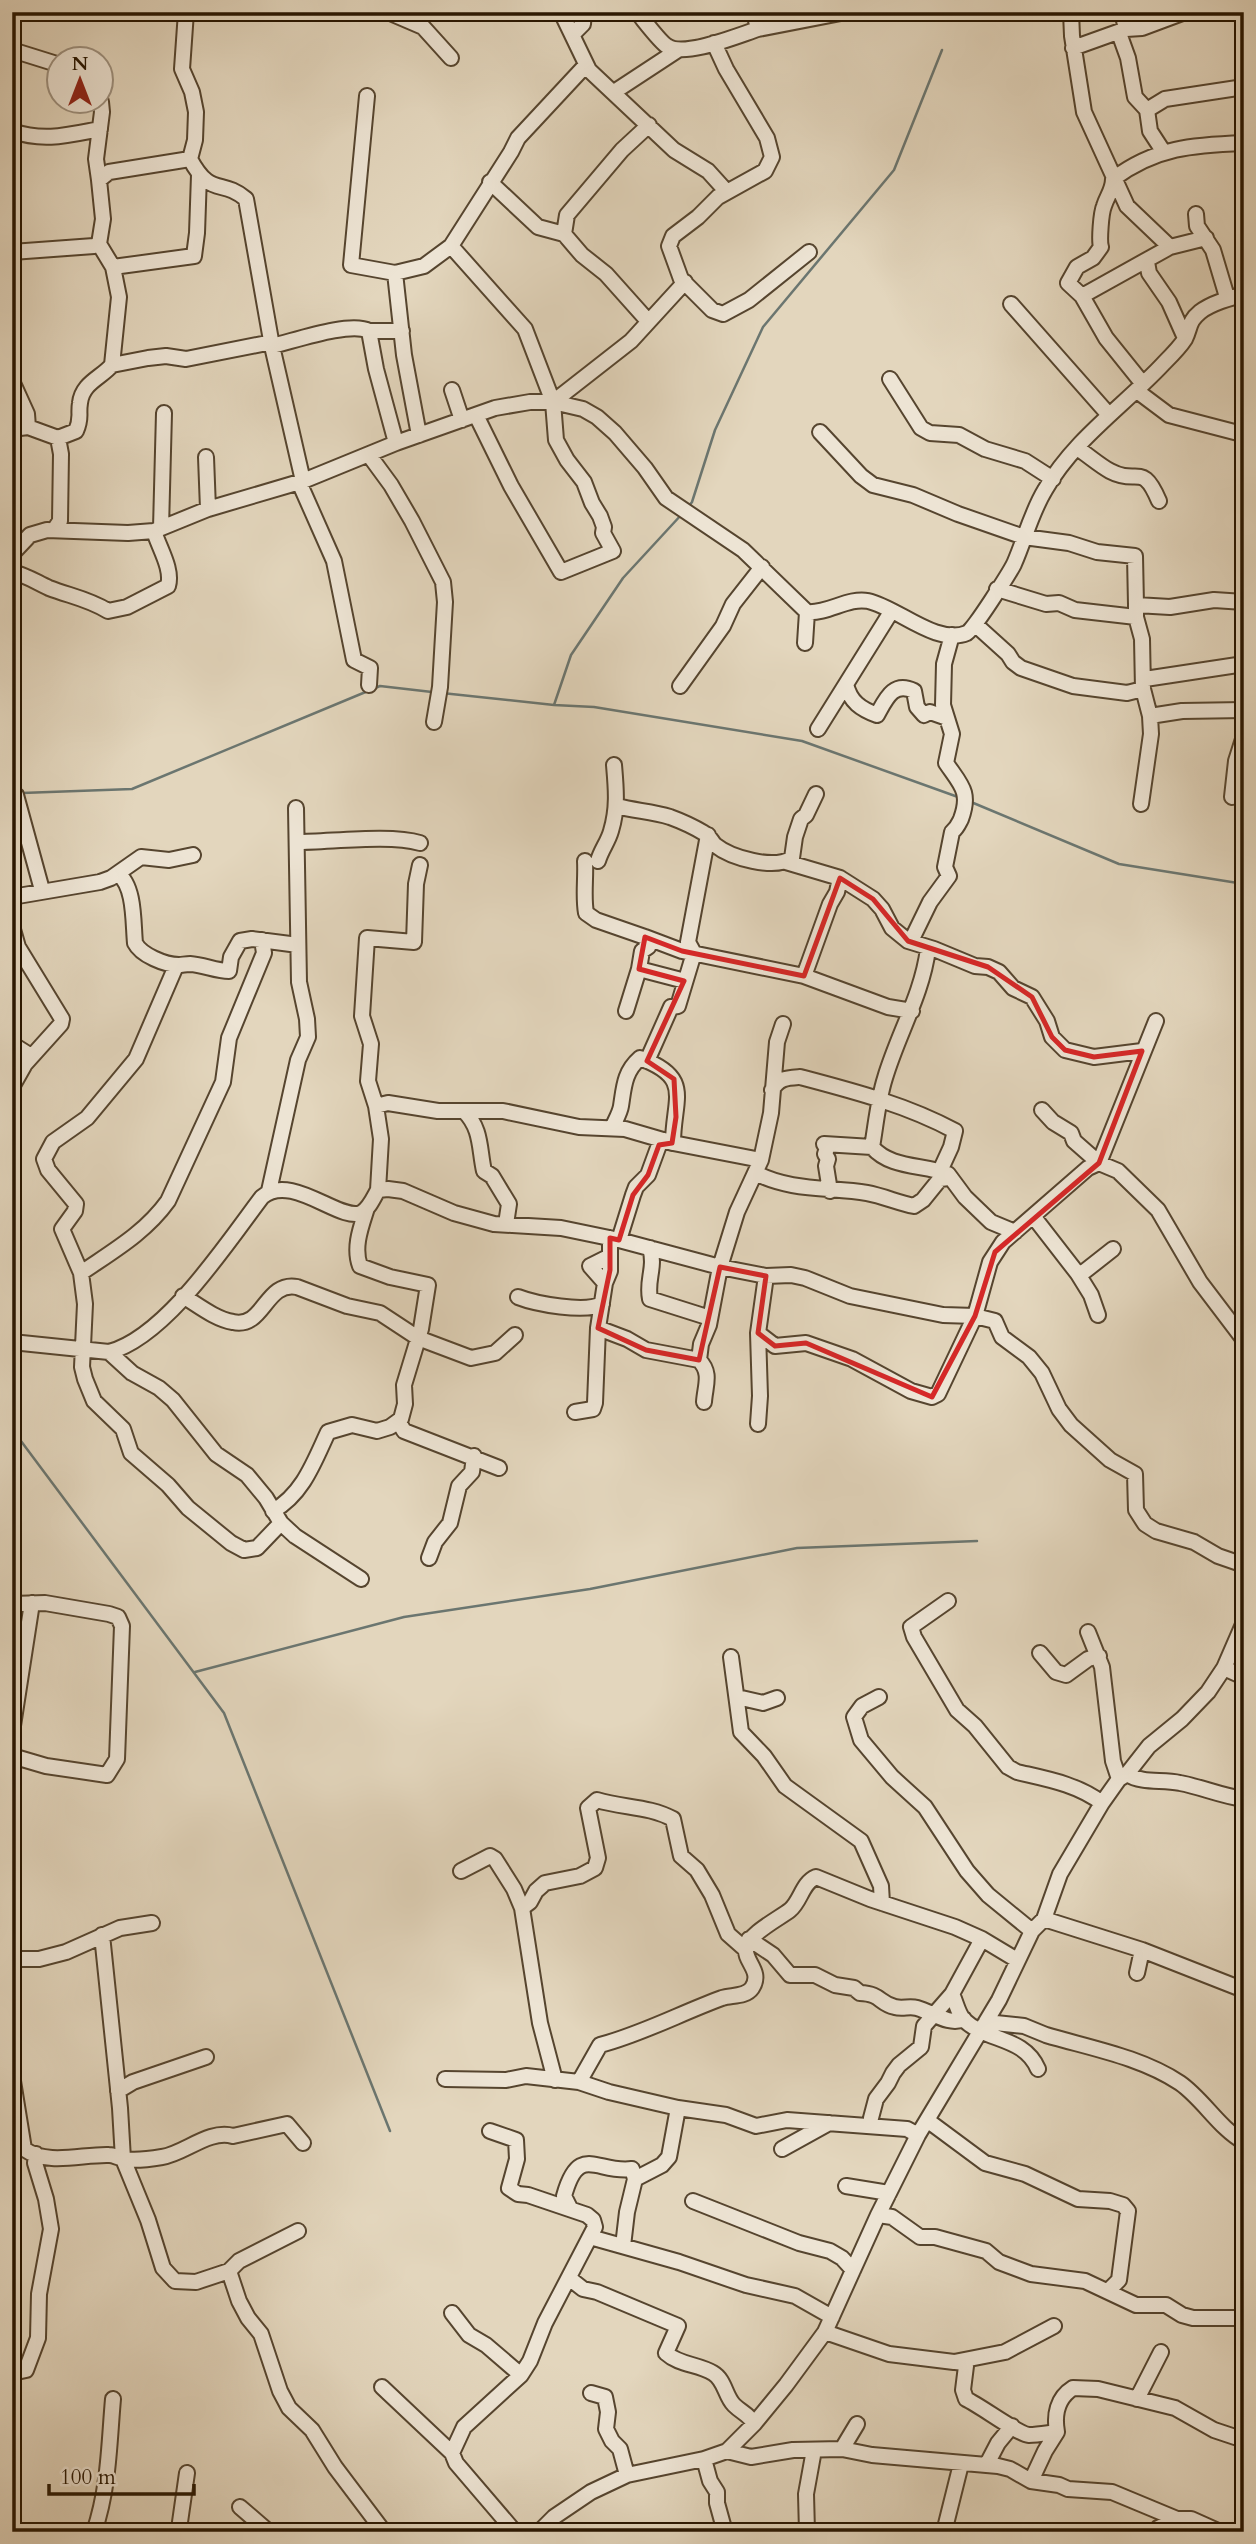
<svg xmlns="http://www.w3.org/2000/svg" width="1256" height="2544" viewBox="0 0 1256 2544" font-family="Cardo,serif">
	<style>
		.lines { fill: none; stroke-linecap: round; stroke-linejoin: round }
		.stream { stroke: #6b7670; stroke-width: 2.5 }
		.minor-casing { stroke: #56452f; stroke-width: 18 }
		.minor { stroke: #ede4d4; stroke-width: 14 }
		.marked { fill: none; stroke: #d62828; stroke-width: 5; stroke-linejoin: round }
	</style>
	<rect width="100%" height="100%" fill="#e3d6bd"/>
	<filter id="stains"><feTurbulence type="fractalNoise" baseFrequency=".00286" numOctaves="4"/><feColorMatrix values="0 0 0 0 .2 0 0 0 0 .09 0 0 0 0 .02 0 0 0 .5 -.17"/></filter>
	<radialGradient id="worn" r=".72"><stop offset=".6" stop-color="#630" stop-opacity="0"/><stop offset="1" stop-color="#630" stop-opacity=".3"/></radialGradient>
	<g class="lines">
		<path class="stream" d="M689,506L692,502L715,430L763,327L894,170L942,50
			M442,693L554,705L594,707L802,741L958,797
			M554,705L571,655L623,578L682,514
			M22,793L132,789L380,686L432,692
			M971,802L1119,864L1244,884
			M12,1429L224,1713L390,2131
			M195,1672L404,1617L590,1589L797,1548L977,1541"/>
		<defs>
			<path id="minor" d="M186,12L182,69L192,92L196,112L195,140L190,159C211,198 221,178 246,199L272,346L303,481
				M388,12L423,27L451,58
				M561,12L589,70L674,150L708,171L727,192
				M637,12C643,19 660,42 667,46C684,58 739,35 758,29L754,12
				M1071,12L1072,36L1084,112L1127,206L1170,247L1082,296
				M1122,12L1126,29
				M758,29L846,12
				M1119,33L1128,58L1135,97L1147,110L1150,131L1163,151
				M573,34L583,24L584,12
				M714,43L726,69L767,138L772,157L765,171L718,197L698,217L673,236L669,246L681,279L712,310L723,314L749,300L809,252
				M1073,48L1126,29L1142,28L1185,12
				M12,50L60,65
				M614,92L678,50
				M367,96L351,265L395,273L424,266L451,246L511,152L518,138L586,65
				M1147,110L1165,99L1244,87
				M12,131C44,142 68,135 100,129
				M99,180L96,159L102,112L101,102
				M490,182L538,227L564,234L582,255L606,274L648,321
				M1196,214L1197,226L1213,250L1227,297
				M564,234L567,215L622,150L649,125
				M451,246L525,329L553,402L556,440L567,460L584,482L592,503L600,516L604,527L603,533L613,551L561,572L511,486L476,415
				M1170,247L1206,238
				M12,252L94,246L99,244
				M1147,262L1149,273L1169,302L1185,338
				M113,267L194,256L197,233L199,175
				M395,273L404,355L419,435
				M1011,304L1109,415
				M369,331H402
				M272,346C294,341 350,321 369,331L376,369L396,443
				M112,365L148,358L166,356L186,359L272,342
				M890,379L921,428L930,433L959,435L985,449L1025,461L1053,479
				M12,381L27,414L28,427L12,429
				M1143,384L1106,338L1082,296L1068,283L1077,267L1093,258L1101,247C1099,241 1101,213 1104,206C1107,196 1113,190 1113,179C1156,147 1193,145 1244,143
				M452,390L462,420
				M1137,391L1169,415L1242,434
				M553,402L631,341L685,282
				M28,427L58,438L61,454L60,521L54,530
				M820,432L861,476L873,485L913,495L958,514L1024,537L1069,543L1097,552L1135,556L1136,605L1170,607L1214,600L1244,602
				M58,438L76,431C82,418 78,415 80,403C82,383 101,378 112,365L119,297L113,267L99,244L103,219L99,180L109,172L190,159
				M1077,448C1088,455 1099,465 1110,471C1138,486 1142,461 1159,501
				M369,455L391,485L412,521L443,582L445,602L440,687L434,722
				M206,457L208,509
				M299,482L334,561L354,660L370,668L369,685
				M161,528L164,413
				M12,554L30,535L47,530L128,533L154,531L208,509L303,481L396,443L495,408L530,402H553L583,409L597,417L615,433L645,468L666,498L743,550L807,612C828,614 848,597 868,601C897,607 936,646 967,633C973,631 1010,572 1014,564C1025,539 1031,513 1045,490C1074,439 1125,405 1164,363C1171,356 1180,347 1185,339C1191,327 1188,322 1200,312C1210,304 1231,297 1244,295
				M12,572C26,575 36,582 49,588C70,596 89,599 108,611L127,607L168,586C173,569 159,548 154,531
				M997,589L1046,604L1059,603L1075,610L1136,617
				M1136,605V617L1142,639L1143,689L1150,716L1151,734L1141,804
				M977,626L1008,654L1013,662L1021,668L1073,686L1127,693L1143,689
				M805,643L807,612
				M1145,679L1244,664
				M846,684C850,702 861,709 877,715C886,699 893,681 914,691L917,707L924,715L930,712L947,718
				M680,686L723,626L733,604L762,567
				M1150,716L1182,711L1244,710
				M818,729L891,612
				M16,795L42,890
				M1232,797L1236,761L1244,736
				M617,806C634,811 652,811 670,817C681,821 694,827 704,833C710,836 711,841 715,845C731,858 774,870 792,858L795,837L801,819L806,815L816,794
				M297,842C331,842 390,834 420,843
				M585,861C586,879 583,896 586,913L596,920L645,937L648,947L642,951L639,969L685,981
				M598,861C601,850 608,842 611,831C618,808 616,788 614,765
				M786,862L840,878L873,899L882,909L892,928L908,941L934,949L975,966L988,967L999,972L1013,988L1032,997L1047,1021L1052,1037L1065,1050L1094,1057L1142,1051
				M118,874C135,886 133,923 135,943C141,955 165,965 179,965C182,965 186,964 190,964C204,965 216,971 229,971L231,957L240,941L252,939L298,945
				M12,897L100,882L111,878L141,857L169,860L193,855
				M12,926L18,947L62,1019L61,1024L25,1064L12,1087
				M645,937L682,951L804,976L888,1007L912,1011
				M911,941L930,902L949,876L945,867L952,832C957,828 958,825 961,819C971,792 961,785 946,763L952,734L943,705L944,664L952,635
				M176,966L136,1059L87,1118L53,1142L44,1159L48,1170L76,1204L75,1211L62,1229L81,1273L85,1304L82,1367L85,1379L94,1401L123,1429L131,1453L168,1485L188,1508L231,1543L244,1550L257,1548L281,1523
				M804,976L830,904L837,892L840,878
				M626,1011L639,969
				M12,1044L31,1056
				M647,1061L671,1007L678,1006L694,953L688,942L708,835
				M772,1090C779,1078 786,1078 800,1077C853,1091 907,1105 955,1131L951,1147L940,1171
				M376,1106L388,1103L438,1111H503L579,1127L625,1129L673,1143
				M1042,1110L1053,1122L1071,1133L1074,1141L1099,1163L1118,1171L1158,1210L1200,1282L1244,1340
				M464,1111C482,1129 479,1149 484,1171L492,1176L509,1204L506,1224
				M612,1128C615,1121 620,1113 621,1106C624,1087 624,1072 640,1058C694,1078 673,1099 673,1143L761,1160
				M872,1147C876,1124 878,1100 885,1078C898,1034 922,995 928,949
				M756,1173C789,1191 831,1187 867,1193C883,1196 899,1203 914,1206L923,1200L940,1179L949,1178
				M378,1190L381,1139L376,1106L368,1081L371,1044L362,1016L367,938L414,942L416,884L420,865
				M269,1191L298,1060L308,1037L307,1019L299,982L296,808
				M830,1191L826,1166L828,1159L825,1154L827,1148L824,1144L872,1147C891,1169 923,1164 948,1174L965,1197L991,1222L1015,1232
				M1033,1216L1078,1274L1085,1271L1113,1249
				M619,1240L633,1195L636,1187L648,1175L659,1145L664,1140
				M650,1248C656,1268 646,1280 650,1299L710,1318
				M81,1273C113,1251 145,1233 168,1201L223,1082L229,1038L264,953L262,940
				M1078,1274L1091,1295L1098,1315
				M605,1283L590,1266L608,1257
				M183,1296C198,1305 215,1319 233,1322C264,1329 265,1281 297,1287L347,1306L380,1313L418,1338L471,1358L495,1353L515,1335
				M518,1297C536,1304 585,1313 602,1304
				M598,1328L627,1339L646,1350L699,1360
				M758,1333L775,1346L806,1343L852,1359L911,1391L932,1397L938,1394L975,1316L990,1262L1003,1242L1088,1168L1099,1163L1156,1021
				M12,1342L109,1352C166,1337 227,1243 262,1197C291,1172 340,1222 361,1213C369,1209 374,1197 378,1190L388,1189L403,1191L454,1213L494,1224L561,1228L619,1240L720,1267L766,1276L791,1275L805,1278L850,1296L943,1315L975,1316L995,1321L1002,1337L1029,1357L1042,1373L1059,1409L1071,1425L1110,1460L1135,1474L1136,1510L1145,1524L1156,1531L1194,1542L1218,1556L1244,1565
				M109,1352L132,1373L159,1388L173,1400L216,1454L247,1475L266,1498L281,1523L295,1536L361,1579
				M704,1402C705,1386 712,1373 699,1360L701,1344L709,1325L720,1267L737,1212L761,1160L771,1113L777,1042L783,1024
				M575,1412L593,1409L595,1403L598,1328L605,1283L610,1271V1238
				M399,1422L404,1431L499,1468
				M758,1424L760,1396L758,1333L766,1276
				M273,1511C303,1494 314,1462 328,1432L352,1425L377,1431L390,1427L401,1419L405,1404L404,1385L421,1329L428,1285L390,1277L360,1266C353,1247 361,1227 367,1208
				M429,1558L435,1542L450,1523L459,1486L472,1472L474,1456
				M948,1601L911,1627L914,1637L957,1710L975,1726L1008,1767L1017,1772C1047,1779 1077,1784 1102,1803
				M12,1604L45,1603L109,1614L118,1617L122,1626L117,1759L107,1775L46,1766L12,1756
				M1088,1632L1102,1667L1113,1761L1119,1779
				M1040,1653L1056,1672L1066,1675L1088,1659L1099,1656
				M731,1657L741,1732L764,1756L785,1786L861,1841L881,1886L882,1903
				M1224,1668L1244,1677
				M737,1697L763,1703L777,1698
				M879,1697L862,1706L854,1717L861,1740L892,1777L925,1807L967,1871L988,1895L1032,1931
				M12,1732L32,1603
				M1127,1774C1143,1784 1161,1779 1180,1783C1202,1787 1221,1796 1244,1799
				M461,1871L490,1856L495,1859L514,1889L522,1908L540,2023L555,2080
				M522,1908L530,1902L536,1891L545,1883L580,1876L595,1868L598,1858L588,1808L597,1800C623,1808 649,1806 673,1819L681,1856L697,1870L712,1895L728,1934L745,1949
				M1044,1919L1142,1950L1244,1990
				M102,1935L120,2108L123,2159L148,2220L163,2268L175,2281L196,2282L229,2271L239,2261L298,2231
				M749,1939L773,1955L790,1975H815L835,1985L854,1988L860,1993C882,1994 878,2003 895,2007C902,2009 910,2006 917,2008C932,2012 949,2026 964,2019
				M12,1959H39L66,1952L120,1928L152,1923
				M1137,1973L1142,1950
				M952,1994C956,2002 958,2014 964,2020C987,2042 1024,2036 1038,2069
				M986,2022L1024,2026L1046,2035C1090,2048 1141,2057 1180,2083C1203,2099 1219,2128 1244,2142
				M12,2075L24,2149C48,2166 82,2154 109,2155C114,2155 118,2158 124,2159C135,2161 150,2159 162,2157C184,2154 209,2129 233,2136L287,2124L303,2143
				M445,2079L506,2080L526,2076L579,2082L609,2092L678,2108L726,2115L756,2126L787,2120L907,2129L918,2135
				M579,2082L600,2045C642,2034 681,2013 722,1998C731,1995 746,1997 752,1988C763,1971 744,1962 746,1948C748,1934 780,1918 790,1910C801,1901 802,1883 816,1877L870,1899L955,1927L982,1939L1017,1960
				M118,2091L133,2082L206,2057
				M871,2118L876,2099L888,2083L893,2073L899,2065L921,2047L924,2026L952,1994L982,1939
				M927,2120L985,2163L1025,2174L1078,2199L1110,2201L1123,2205L1128,2211L1119,2280L1108,2291
				M782,2149L829,2123
				M635,2179L662,2165L669,2157L678,2108
				M846,2186L889,2193
				M693,2201L799,2243L830,2251L842,2258L853,2270
				M570,2208L564,2196C579,2142 597,2174 632,2169L635,2179L627,2212L623,2246
				M878,2215L892,2217L920,2237H935L986,2251L999,2262L1031,2274L1085,2281L1136,2305H1166L1182,2315L1193,2318H1236L1244,2322
				M590,2237L679,2262L746,2285L795,2296L832,2317
				M229,2271L239,2301L248,2318L261,2334L280,2391L289,2408L312,2430L335,2467L384,2532
				M569,2278L583,2289L597,2292L678,2326L666,2353C679,2365 698,2364 713,2373C725,2380 725,2396 734,2405C742,2413 749,2414 754,2424
				M452,2313L469,2335L486,2345L521,2375
				M825,2332L889,2354L954,2362L1005,2352L1054,2326
				M955,2362L965,2363L966,2366L963,2390L966,2399C981,2406 1018,2434 1029,2435C1038,2435 1048,2433 1057,2432
				M12,2373L26,2370L38,2338L39,2294L51,2229L46,2199L35,2163L36,2154
				M382,2387L452,2453L456,2463L515,2532
				M591,2393L605,2397L608,2412L606,2429L612,2441L620,2449L627,2475
				M1137,2399L1161,2352
				M842,2449L857,2424
				M727,2451L751,2457L793,2450L842,2449L872,2455L998,2466L1010,2469L1031,2481L1059,2485L1068,2489L1112,2492L1177,2519H1191L1220,2532
				M452,2453L464,2427L521,2375L530,2361L545,2323L595,2227L593,2220L587,2215L528,2195L518,2194L509,2188L517,2159L516,2140L490,2131
				M704,2459L710,2481L717,2492V2503L725,2532
				M987,2464L998,2443L1012,2426
				M1031,2481L1045,2451L1057,2432C1054,2415 1057,2398 1073,2388L1098,2389L1175,2408L1214,2430L1244,2440
				M240,2507L269,2532
				M94,2532C109,2488 109,2444 113,2399
				M175,2532L179,2529L187,2473
				M539,2532L554,2517L591,2492L627,2475L704,2459L727,2451L754,2424L786,2385L825,2332L878,2215L918,2135L999,2000L1032,1931L1044,1919L1060,1874L1102,1803L1119,1779L1127,1774L1149,1746L1182,1719L1208,1692L1224,1668L1244,1622
				M807,2532L806,2494L814,2450
				M944,2532L961,2464
				M1154,2532L1158,2528L1177,2519"/>
		</defs>
		<use href="#minor" class="minor-casing"/>
		<use href="#minor" class="minor"/>
	</g>
	<path class="marked" d="M840,878L873,899L908,941L988,967L1032,997L1052,1037L1065,1050L1094,1057L1142,1051L1099,1163L995,1252L975,1316L932,1397L806,1343L775,1346L758,1333L766,1276L720,1267L699,1360L646,1350L598,1328L610,1270V1238L619,1240L633,1195L648,1175L659,1145L672,1143L676,1117L674,1079L647,1061L684,981L639,969L645,937L682,951L804,976Z"/>
	<rect width="1256" height="2544" fill="none" stroke="#e3d6bd" stroke-width="42"/>
	<rect x="14" y="14" width="1228" height="2516" fill="none" stroke="#271500" stroke-width="3.5"/>
	<rect x="21" y="21" width="1214" height="2502" fill="none" stroke="#271500" stroke-width="2"/>
	<g transform="translate(80 80)"><circle r="33" fill="#ede4d4" stroke="#9e917f" stroke-width="2"/>
	<path d="M0-5L12 26L0 18L-12 26Z" fill="#8f2418"/>
	<text y="-10" font-size="19" font-weight="bold" text-anchor="middle" fill="#271500">N</text>
	</g>
	<path d="M49 2484v10h145v-10" fill="none" stroke="#271500" stroke-width="3.5"/>
	<text x="60" y="2484" font-size="21" fill="#271500" stroke="#ede4d4" stroke-width="5" paint-order="stroke">100 m</text>
	<rect width="100%" height="100%" filter="url(#stains)"/>
	<rect width="100%" height="100%" fill="url(#worn)"/>
</svg>
